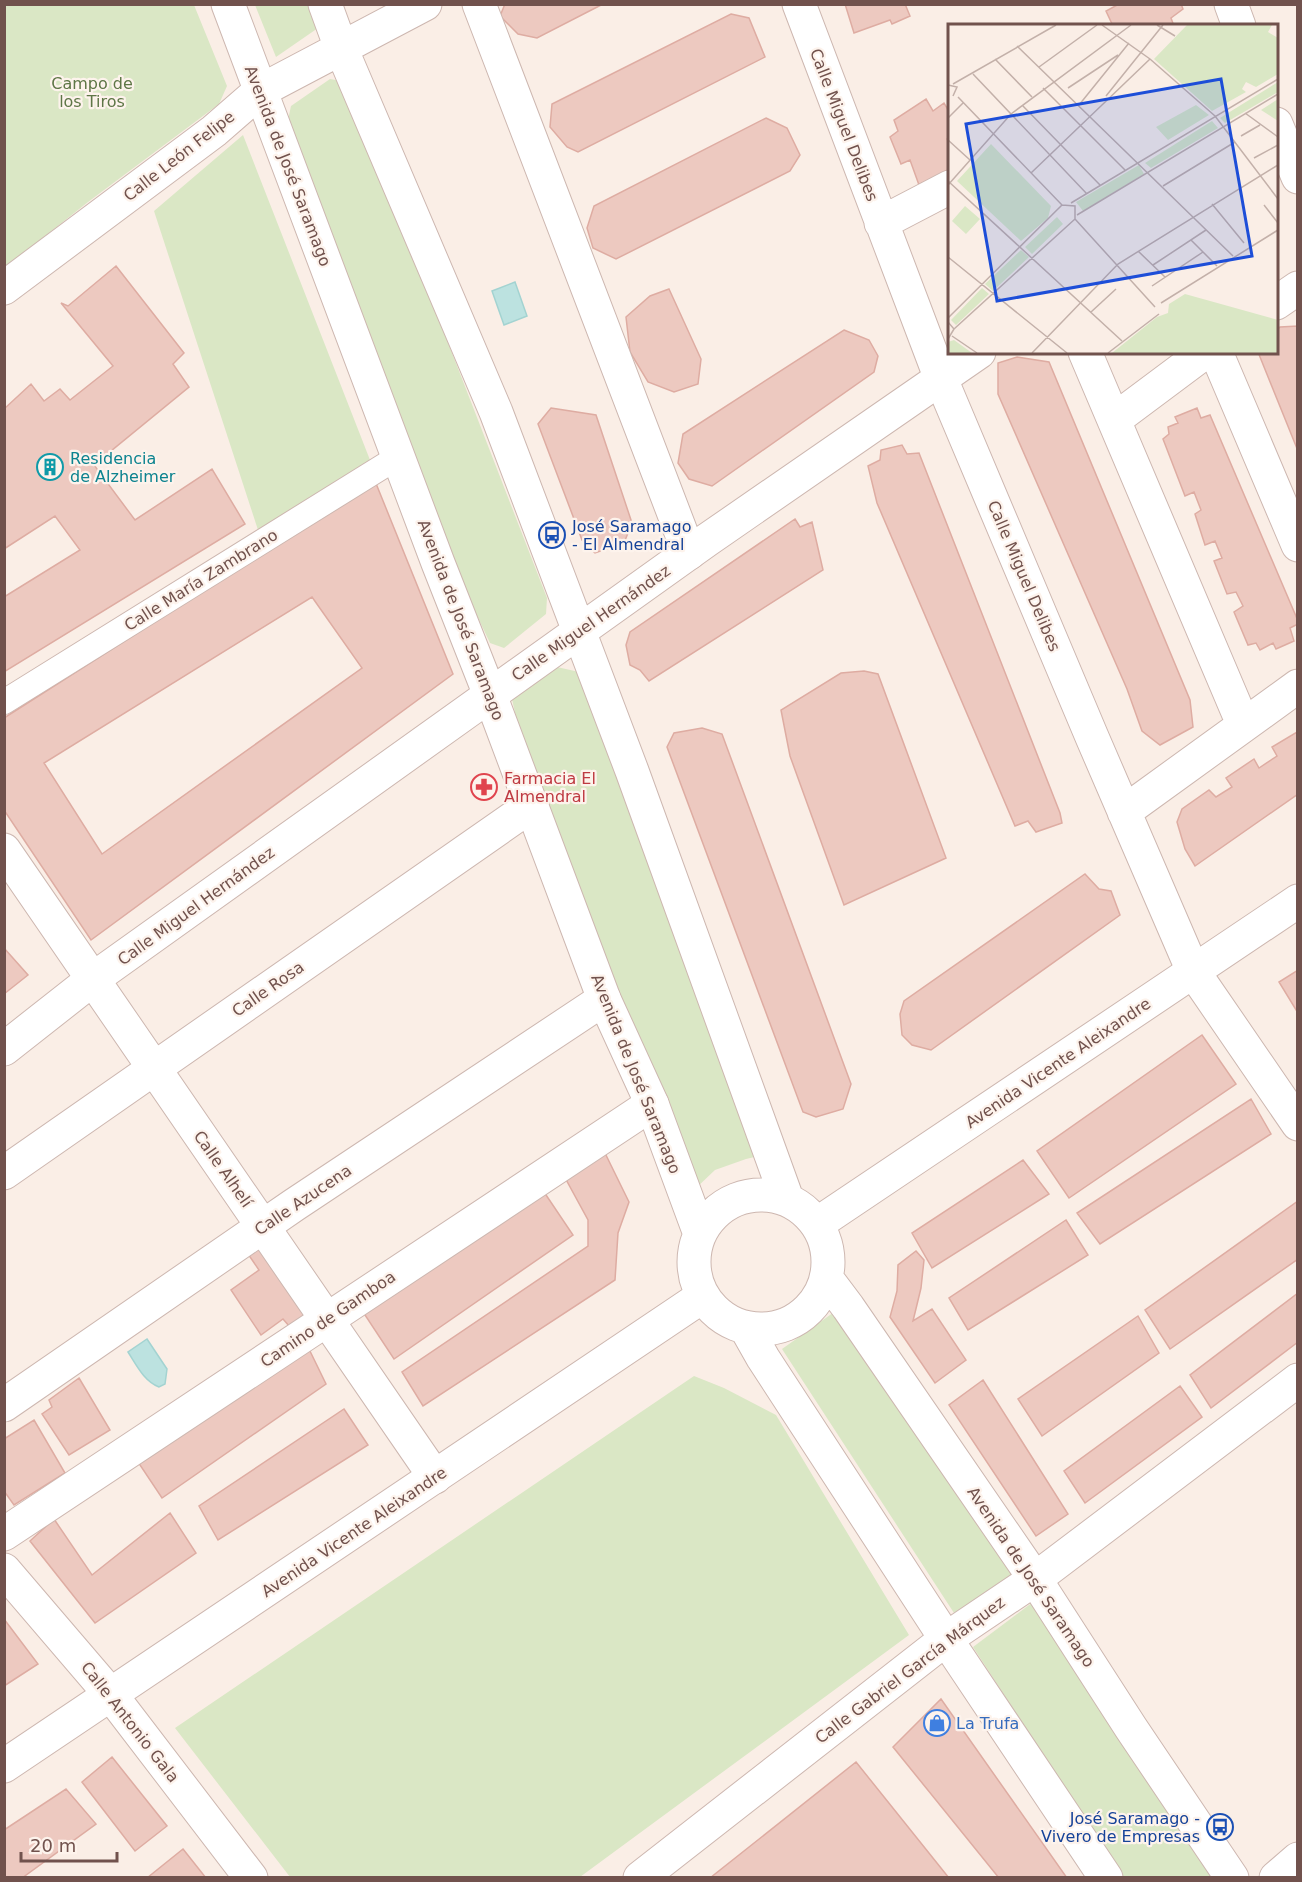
<svg xmlns="http://www.w3.org/2000/svg" width="1302" height="1882" viewBox="0 0 1302 1882" font-family="'DejaVu Sans',sans-serif">
	<style>
		.green { fill: #dae7c5 }
		.water { fill: #bce2e0; stroke: #a3d3d1; stroke-width: 1.5 }
		.building { fill: #edc9c0; stroke: #deaca2; stroke-width: 1.5; fill-rule: evenodd }
		.lines { fill: none; stroke-linecap: round; stroke-linejoin: round }
		.pedestrian-casing { stroke: #cdb7b0; stroke-width: 26 }
		.minor-casing { stroke: #cdb7b0; stroke-width: 35 }
		.tertiary-casing { stroke: #cdb7b0; stroke-width: 35 }
		.pedestrian { stroke: #fff; stroke-width: 24 }
		.minor { stroke: #fff; stroke-width: 33 }
		.tertiary { stroke: #fff; stroke-width: 33 }
		.labels { text-anchor: middle; dominant-baseline: central; stroke-width: 4.5; stroke-linejoin: round; paint-order: stroke }
		.park-label { font-size: 16px; fill: #5e7646; stroke: #fdf3ec }
		.street-label { font-size: 16px; fill: #71524d; stroke: #fdf3ec }
		.culture-label { font-size: 16px; fill: #0d838f; stroke: #fdf3ec; text-anchor: start }
		.transit-label { font-size: 16px; fill: #164399; stroke: #fdf3ec; text-anchor: start }
		.health-label { font-size: 16px; fill: #be3a42; stroke: #fdf3ec; text-anchor: start }
		.shop-label { font-size: 16px; fill: #366cbe; stroke: #fdf3ec; text-anchor: start }
		.inset-road { fill: none; stroke: #c3b0a9; stroke-width: 1.5 }
		.view { fill: #1d4ed8; fill-opacity: 0.15; stroke: #1d4ed8; stroke-width: 3 }
		.inset-edge { fill: none; stroke: #71524d; stroke-width: 3 }
	</style>
	<rect width="100%" height="100%" fill="#faeee6"/>
	<path class="green" d="M5,5H194L227,86L219,104L88,202L5,268Z
		M255,5H320L318,28L276,57Z
		M330,79L347,82L547,598L546,614L504,648L490,643L471,603L288,120L291,106Z
		M243,135L370,460L258,530L154,211Z
		M557,667L579,672L767,1154L746,1159L715,1170L695,1189L519,731L512,699Z
		M837,1310L1015,1574L954,1613L782,1349Z
		M694,1376L724,1388L776,1415L909,1635L580,1877H290L175,1728Z
		M1033,1602L1213,1877H1122L973,1647Z"/>
	<path class="water" d="M515,282L527,316L504,325L492,291Z
		M147,1339L167,1369L165,1384L159,1387C144,1381 137,1366 128,1352Z"/>
	<path class="building" d="M505,4H603L537,38L518,34L500,16Z
		M845,4H905L910,16L892,24L890,20L854,33Z
		M1119,4H1181L1183,9L1171,18L1174,26H1113L1106,11Z
		M731,14L749,18L765,57L578,152L567,147L550,127L552,104Z
		M926,99L933,111L944,103L950,113V137L947,139L950,145V169L919,185L910,160L901,164L890,137L898,131L894,120Z
		M766,118L787,128L800,155L790,171L616,259L593,248L587,228L594,206Z
		M116,266L184,353L173,364L189,387L94,465L135,520L212,469L245,524L4,672V597L80,550L55,516L4,549V409L31,384L44,401L60,389L70,400L113,366L61,303L68,306Z
		M669,289L701,359L698,384L674,392L648,382L630,352L626,317L650,296Z
		M1298,326V451L1258,352H1276V331L1280,327Z
		M844,330L869,340L878,356L874,372L712,486L689,479L678,463L683,434Z
		M1017,357L1049,362L1190,700L1193,727L1160,745L1142,731L1127,689L998,394V363Z
		M551,408L596,415L632,523L624,543L595,553L582,540L538,424Z
		M1197,408L1201,418L1210,415L1298,621V624L1290,628L1294,641L1276,649L1273,643L1260,650L1256,643L1248,645L1234,612L1243,606L1236,592L1227,594L1214,561L1222,558L1215,541L1205,545L1195,514L1201,510L1194,492L1185,496L1163,439L1169,434L1168,427L1178,423L1175,417Z
		M902,445L907,454L919,453L1060,813L1062,823L1036,832L1028,821L1015,826L877,503L868,466L880,460L881,450Z
		M375,481L453,674L91,940L4,810V718ZM312,597L362,668L102,854L44,763Z
		M795,519L800,527L812,522L823,570L649,681L640,670L630,665L626,645L630,632Z
		M864,671L878,674L946,858L844,905L790,756L781,710L841,673Z
		M702,728L722,734L851,1084L843,1109L816,1117L803,1112L667,747L674,733Z
		M1297,732L1298,794L1195,866L1185,849L1177,822L1182,809L1209,790L1216,797L1232,787L1226,778L1254,759L1259,768L1277,756L1272,747Z
		M1085,874L1099,889L1111,891L1120,915L931,1050L912,1045L902,1035L900,1014L904,1001Z
		M4,948L28,975L4,994Z
		M1298,970V1013L1279,982Z
		M1202,1035L1236,1084L1069,1198L1037,1151Z
		M1251,1099L1271,1134L1100,1244L1077,1213Z
		M603,1149L629,1202L618,1233L615,1280L423,1406L402,1372L588,1246V1220L563,1174Z
		M1023,1160L1049,1194L932,1268L912,1233Z
		M542,1189L573,1235L394,1359L363,1312Z
		M1298,1201V1259L1170,1349L1145,1310Z
		M1066,1220L1088,1255L968,1330L949,1298Z
		M265,1242L310,1314L290,1327L283,1319L261,1335L231,1290L259,1270L248,1254Z
		M916,1251L924,1260L921,1288L913,1321L932,1309L966,1360L935,1383L890,1317L897,1291L898,1265Z
		M1298,1293V1342L1211,1408L1190,1375Z
		M1138,1316L1159,1353L1042,1436L1018,1399Z
		M308,1347L326,1384L162,1498L138,1462Z
		M79,1378L110,1430L69,1455L42,1414L52,1407L49,1400Z
		M983,1380L1068,1514L1036,1536L949,1405Z
		M1180,1386L1202,1417L1085,1503L1064,1471Z
		M344,1409L368,1445L218,1540L199,1506Z
		M34,1420L65,1473L14,1505L4,1491V1439Z
		M170,1513L196,1553L95,1623L30,1541L54,1519L92,1575Z
		M4,1619L38,1664L4,1686Z
		M941,1699L1067,1878H999L893,1747Z
		M112,1757L167,1826L135,1851L82,1782Z
		M856,1762L949,1878H710Z
		M66,1789L96,1824L22,1878H4V1830Z
		M183,1849L206,1878H147Z"/>
	<g class="lines">
		<defs>
			<path id="pedestrian" d="M4,702L398,457"/>
			<path id="minor" d="M479,4L689,553
				M799,4L941,379L1092,737L1193,971L1298,1124
				M881,223L950,187
				M1276,303L1298,288
				M1085,352L1243,724
				M1216,352L1298,545
				M1114,420L1205,352
				M1124,812L1298,686
				M4,850L435,1477
				M4,1173L532,805
				M4,1405L294,1205L604,999
				M4,1534L652,1104
				M4,1570L111,1695L251,1878
				M640,1878L946,1639L1035,1579L1298,1380
				M1276,1878L1298,1859"/>
			<path id="tertiary" d="M228,4L438,563L490,695L604,999L652,1104L700,1234
				M325,4L341,48L496,412L632,771L787,1199
				M1231,4L1239,26
				M1276,124L1298,177
				M4,288L214,131L260,91L425,4
				M4,1049L93,979L707,540L979,352
				M694 1262a67 67 0 1 1 134 0a67 67 0 1 1-134 0Z
				M817,1224L1298,901
				M827,1279L848,1307L1035,1579L1131,1728L1232,1878
				M746,1328L763,1358L946,1639L1106,1878
				M4,1766L703,1296"/>
		</defs>
		<use href="#pedestrian" class="pedestrian-casing"/>
		<use href="#minor" class="minor-casing"/>
		<use href="#tertiary" class="tertiary-casing"/>
		<use href="#pedestrian" class="pedestrian"/>
		<use href="#minor" class="minor"/>
		<use href="#tertiary" class="tertiary"/>
	</g>
	<defs>
		<symbol id="building-ring" viewBox="-11 -11 22 22"><circle r="9.5" fill="#fdf3ec" stroke="#0f9aa8" stroke-width="1.5"/><path d="M-4-6H4V6H1V3H-1V6H-4ZM-2.5-4.3h1.7v1.8h-1.7ZM.8-4.3h1.7v1.8H.8ZM-2.5-1h1.7V.8h-1.7ZM.8-1h1.7V.8H.8Z" fill="#0f9aa8"/></symbol>
		<symbol id="bus-ring" viewBox="-11 -11 22 22"><circle r="9.5" fill="#fdf3ec" stroke="#1a4fb4" stroke-width="1.5"/><path d="M-5-6H5V4H4V6H2V4H-2V6H-4V4H-5ZM-3.5-4V0h7V-4ZM-3.5 1.2v1.5H-2V1.2ZM2 1.2v1.5H3.5V1.2Z" fill="#1a4fb4"/></symbol>
		<symbol id="pharmacy-ring" viewBox="-11 -11 22 22"><circle r="9.5" fill="#fdf3ec" stroke="#e0444e" stroke-width="1.5"/><path d="M-2-6h4v4h4v4h-4v4h-4v-4h-4v-4h4Z" fill="#e0444e"/></symbol>
		<symbol id="shop-ring" viewBox="-11 -11 22 22"><circle r="9.5" fill="#fdf3ec" stroke="#3f7fe0" stroke-width="1.5"/><path d="M-5-2.5h2.3a2.7 3.5 0 0 1 5.4 0H5L5.5 6h-11ZM-1.5-2.5h3a1.5 2.3 0 0 0-3 0Z" fill="#3f7fe0"/></symbol>
	</defs>
	<g fill-rule="evenodd">
		<use href="#building-ring" x="35" y="452" width="30" height="30"/>
		<use href="#bus-ring" x="537" y="520" width="30" height="30"/>
		<use href="#pharmacy-ring" x="469" y="772" width="30" height="30"/>
		<use href="#shop-ring" x="922" y="1708" width="30" height="30"/>
		<use href="#bus-ring" x="1205" y="1812" width="30" height="30"/>
	</g>
	<g class="labels">
		<g class="park-label">
			<text x="92" y="83">Campo de<tspan x="92" dy="18">los Tiros</tspan></text>
		</g>
		<g class="street-label">
			<text transform="translate(844 125) rotate(69)">Calle Miguel Delibes</text>
			<text transform="translate(179 156) rotate(-38)">Calle León Felipe</text>
			<text transform="translate(288 166) rotate(69)">Avenida de José Saramago</text>
			<text transform="translate(1024 576) rotate(67)">Calle Miguel Delibes</text>
			<text transform="translate(201 580) rotate(-32)">Calle María Zambrano</text>
			<text transform="translate(461 620) rotate(69)">Avenida de José Saramago</text>
			<text transform="translate(591 623) rotate(-35)">Calle Miguel Hernández</text>
			<text transform="translate(196 906) rotate(-36)">Calle Miguel Hernández</text>
			<text transform="translate(268 989) rotate(-35)">Calle Rosa</text>
			<text transform="translate(1058 1063) rotate(-34)">Avenida Vicente Aleixandre</text>
			<text transform="translate(636 1074) rotate(68)">Avenida de José Saramago</text>
			<text transform="translate(223 1169) rotate(55)">Calle Alhelí</text>
			<text transform="translate(303 1200) rotate(-34)">Calle Azucena</text>
			<text transform="translate(328 1319) rotate(-34)">Camino de Gamboa</text>
			<text transform="translate(354 1532) rotate(-34)">Avenida Vicente Aleixandre</text>
			<text transform="translate(1031 1577) rotate(56)">Avenida de José Saramago</text>
			<text transform="translate(910 1670) rotate(-37)">Calle Gabriel García Márquez</text>
			<text transform="translate(130 1722) rotate(52)">Calle Antonio Gala</text>
		</g>
		<g class="culture-label">
			<text x="70" y="458">Residencia<tspan x="70" dy="18">de Alzheimer</tspan></text>
		</g>
		<g class="transit-label">
			<text x="572" y="526">José Saramago<tspan x="572" dy="18">- El Almendral</tspan></text>
			<text x="1200" y="1818" text-anchor="end">José Saramago -<tspan x="1200" dy="18">Vivero de Empresas</tspan></text>
		</g>
		<g class="health-label">
			<text x="504" y="778">Farmacia El<tspan x="504" dy="18">Almendral</tspan></text>
		</g>
		<g class="shop-label">
			<text x="956" y="1723">La Trufa</text>
		</g>
	</g>
	<g transform="translate(948 24)">
		<rect width="330" height="330" fill="#faeee6"/>
		<path d="M239,1H324L320,8L330,14V50L308,63L298,58L294,65L298,68L264,87L206,35ZM330,58V68L277,99L272,94ZM330,75V97L313,86ZM248,81L261,91L220,116L208,103ZM264,97L270,104L203,144L197,139ZM43,120L103,182L100,194L73,217L9,157ZM191,141L196,150L135,187L128,178ZM17,182L32,195L18,210L4,197ZM109,193L115,200L84,230L77,223ZM73,226L81,233L45,267L37,260ZM34,264L41,270L8,301L3,296ZM237,270L330,296V329H164L209,293L220,289L221,280ZM6,316L24,329H0V318Z" fill="#dae7c5"/>
		<path class="inset-road" d="M154,1L202,35L267,92L330,175M209,1L227,12M69,22L285,232M47,35L84,73M91,43L149,1M25,50L139,170M5,60L108,1M0,61L9,63L5,72M95,64L177,146M120,64L170,31M158,72L215,1M10,73L114,181M74,81L152,161M131,81L181,19M297,89L330,113M0,94L15,79M293,112L312,101M0,116L22,136M306,134L330,121M83,149L202,35M0,157L174,317M0,161L63,90L183,1M215,162L287,118M123,179L330,55M264,180L296,219M316,181L330,199M129,191L330,70M127,195L207,283M243,216L269,242M190,227L217,253M0,233L119,329M205,241L258,206M204,262L255,228M213,279L330,206M143,288L168,265M0,294L114,181L127,182V195L6,305M0,298L6,305L0,315M4,312L29,329M84,329L170,240L330,141M160,329L211,290"/>
		<path class="view" d="M273,55L304,232L49,277L18,100Z"/>
		<rect width="330" height="330" class="inset-edge"/>
	</g>
	<rect width="1302" height="1882" fill="none" stroke="#71524d" stroke-width="12"/>
	<path d="M21 1852v9h96v-9" fill="none" stroke="#71524d" stroke-width="3"/>
	<text x="30" y="1852" font-size="18" fill="#71524d" stroke="#fdf3ec" stroke-width="4.5" paint-order="stroke">20 m</text>
</svg>
